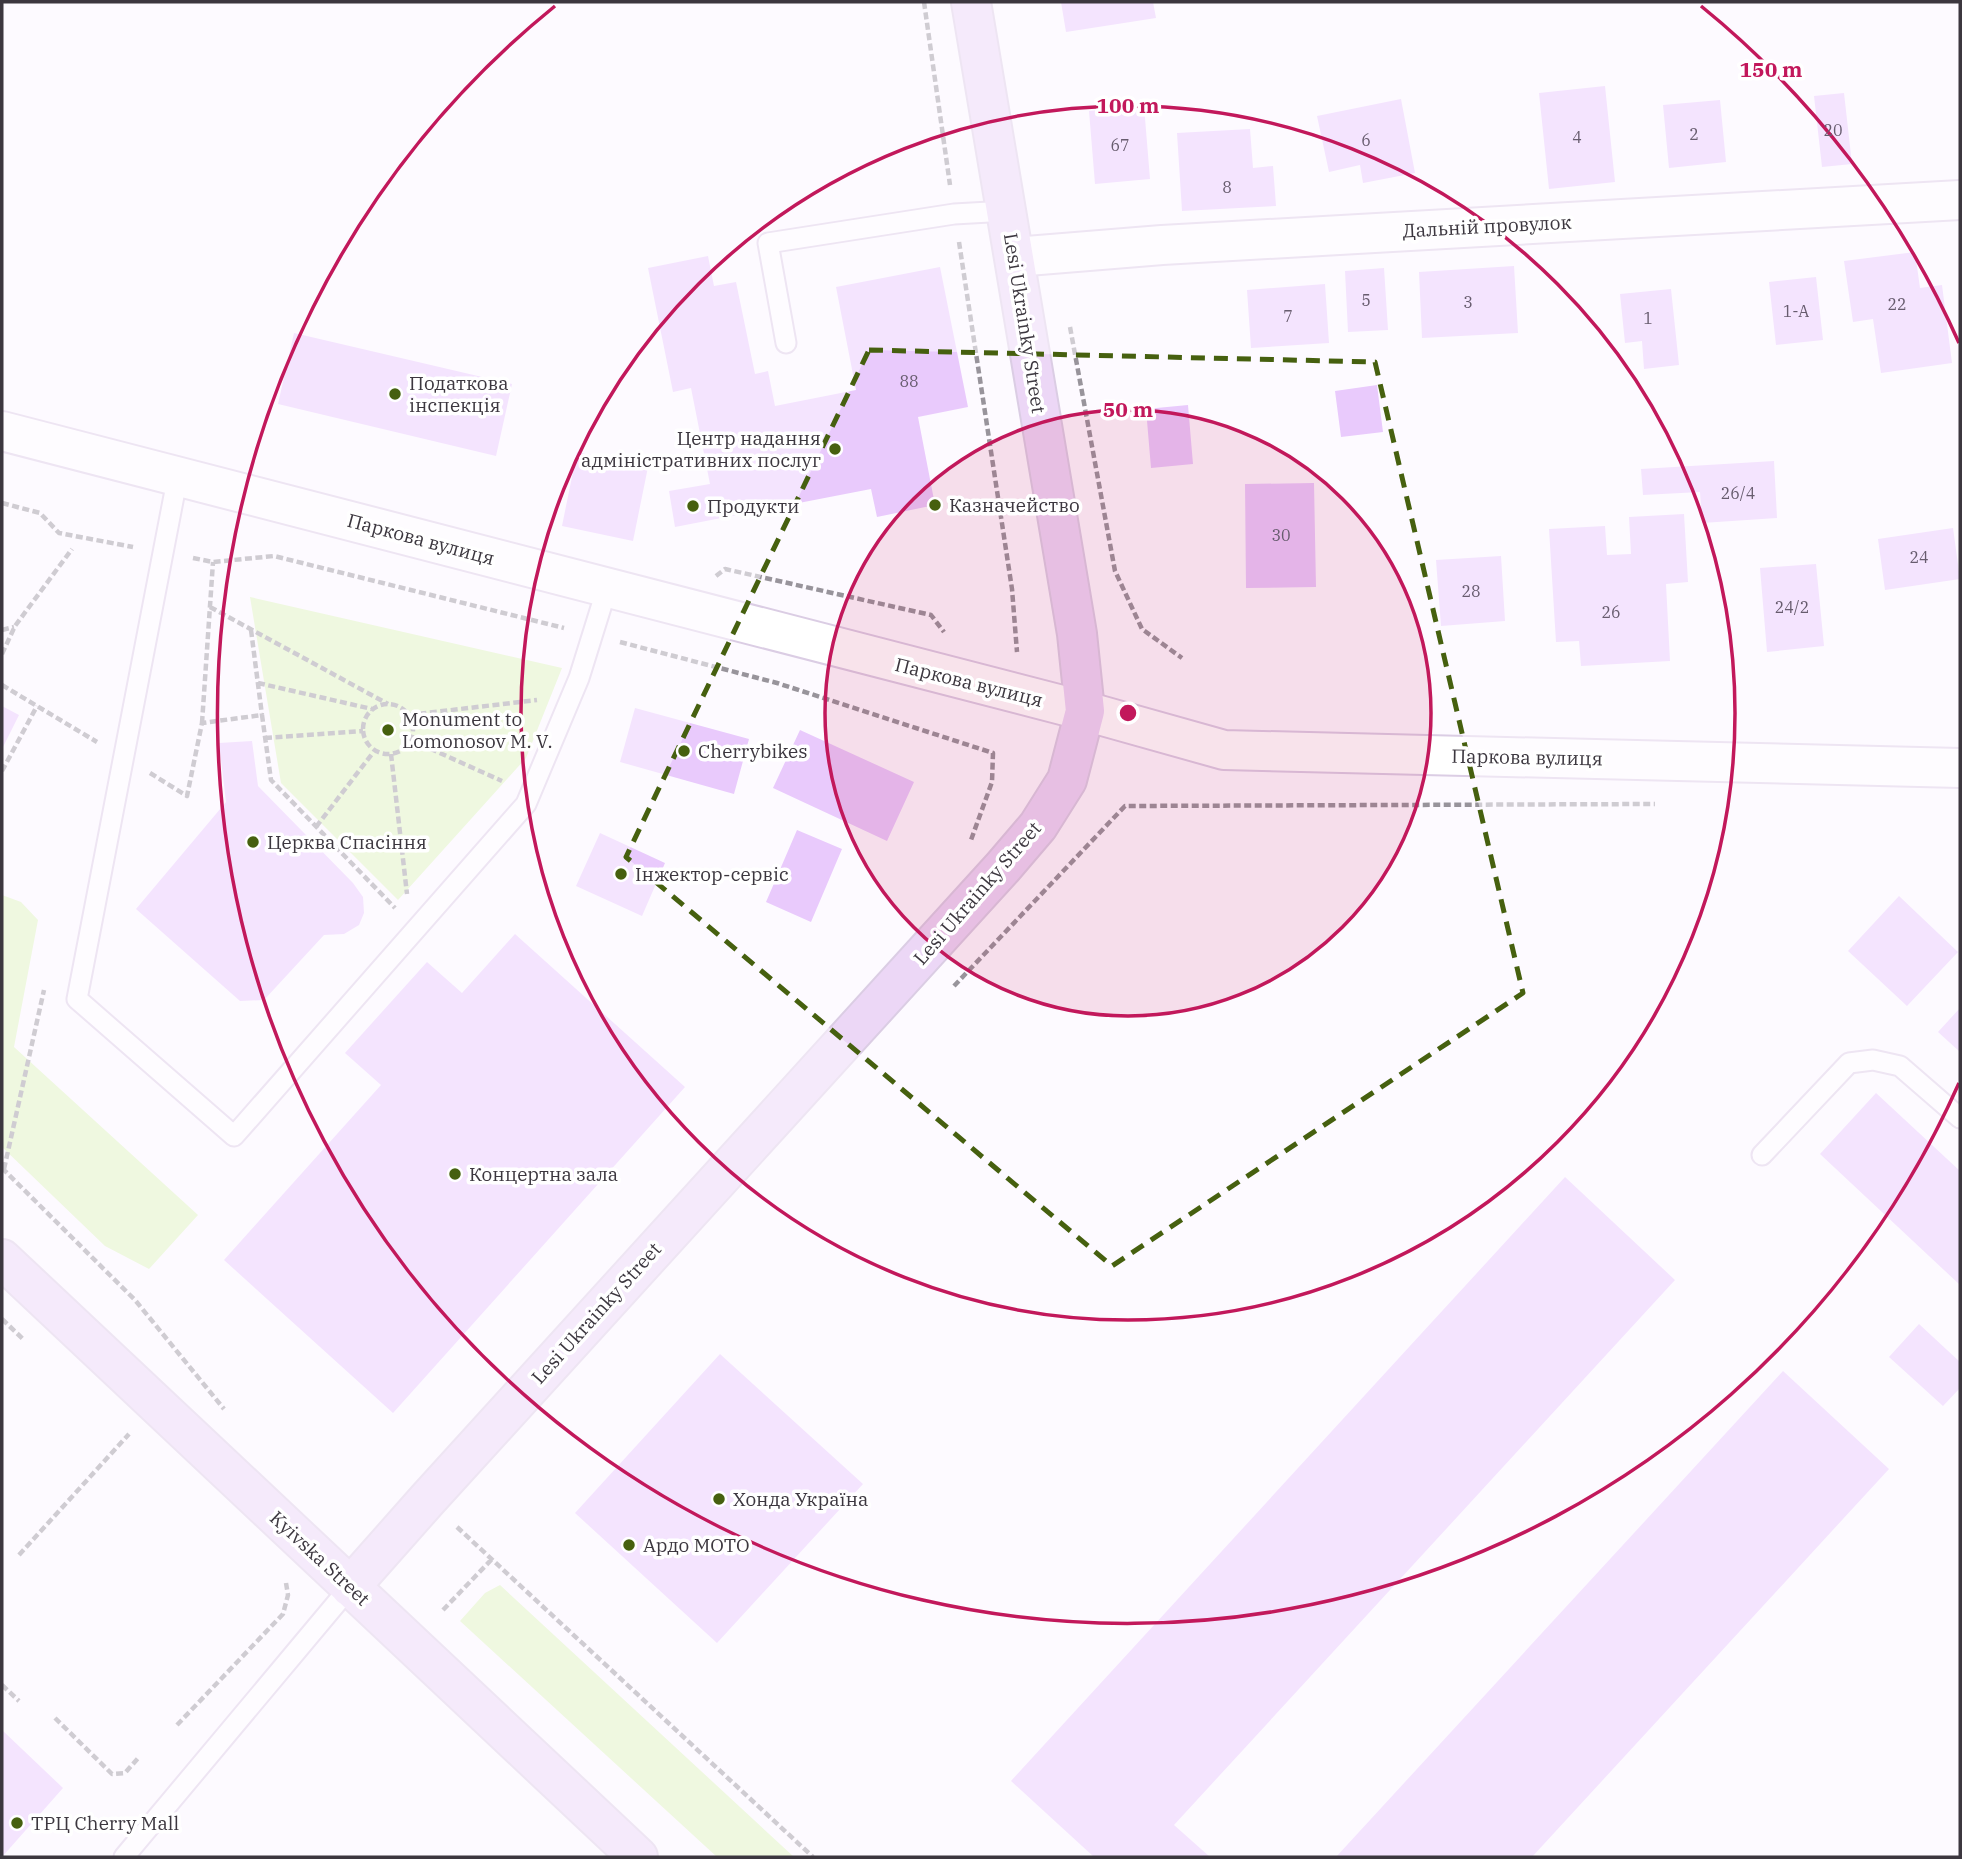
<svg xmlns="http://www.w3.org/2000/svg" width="1962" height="1859" viewBox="0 0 1962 1859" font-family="'IBM Plex Serif',serif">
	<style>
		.grass { fill: #ddf7ba }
		.building { fill: #e9cafc }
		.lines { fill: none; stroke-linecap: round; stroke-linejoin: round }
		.lane-casing { stroke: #dbcde4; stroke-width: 23 }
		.street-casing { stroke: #dbcde4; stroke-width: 42 }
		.secondary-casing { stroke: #dbcde4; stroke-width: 42 }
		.path { stroke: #98949b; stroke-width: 4.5; stroke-dasharray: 7 3.5; stroke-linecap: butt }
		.lane { stroke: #fff; stroke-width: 19 }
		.street { stroke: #fff; stroke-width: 38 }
		.secondary { stroke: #ecd7f6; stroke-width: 38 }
		.marked { fill: none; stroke: #46600f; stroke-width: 5; stroke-dasharray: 14 9; stroke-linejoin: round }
		.ring { fill: none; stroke: #c2185b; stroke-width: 3.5 }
		.poi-dot { fill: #46600f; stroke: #fff; stroke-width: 2.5 }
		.labels { text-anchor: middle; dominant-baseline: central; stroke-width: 7; stroke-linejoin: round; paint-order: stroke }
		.number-label { font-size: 16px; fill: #675c6e }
		.street-label { font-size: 19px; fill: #3c373f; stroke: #fff }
		.poi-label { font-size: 19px; fill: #3c373f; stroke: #fff; text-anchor: start }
		.centre { fill: #c2185b; stroke: #fff; stroke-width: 3.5 }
		.ring-label { font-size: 21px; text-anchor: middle; font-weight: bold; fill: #c2185b; stroke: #fff; stroke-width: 7; stroke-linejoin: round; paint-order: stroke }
	</style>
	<rect width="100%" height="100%" fill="#fdfaff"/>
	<path class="grass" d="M250,597L562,668L526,758L398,900L281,783Z
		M2,895L21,902L38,920L14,1047L198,1215L149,1269L105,1246L2,1147Z
		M500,1585L794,1857H717L460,1621L485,1593Z"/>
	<path class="building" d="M1061,2H1153L1156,18L1066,32Z
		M1605,86L1615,182L1549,189L1539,93Z
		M1844,93L1852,164L1822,167L1814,96Z
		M1401,99L1415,173L1363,183L1360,165L1329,172L1317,116Z
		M1720,100L1726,162L1669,168L1663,105Z
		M1144,106L1150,179L1095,184L1089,111Z
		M1250,129L1253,168L1273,166L1276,206L1182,211L1177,133Z
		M1915,252L1920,288L1942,285L1952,363L1881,373L1873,319L1853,322L1844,261Z
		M708,256L714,286L736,282L755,374L768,371L775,406L856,390L836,287L940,267L968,407L918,417L935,505L877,517L871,489L675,527L669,491L710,484L691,388L673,392L648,268Z
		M1514,266L1518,333L1422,338L1419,272Z
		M1384,268L1388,330L1348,332L1345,271Z
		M1816,277L1823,340L1776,345L1769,282Z
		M1325,284L1329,343L1251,348L1247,290Z
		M1671,289L1679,365L1644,369L1642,341L1625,343L1620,294Z
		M294,333L512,384L496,456L278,404Z
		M1377,385L1383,432L1341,437L1335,391Z
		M1188,405L1193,464L1151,468L1146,409Z
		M577,452L648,467L633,541L562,526Z
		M1774,461L1777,518L1702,523L1700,492L1643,495L1641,469Z
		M1314,483L1316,587L1246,588L1245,484Z
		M1684,514L1688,582L1666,584L1670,661L1581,666L1579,641L1556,642L1549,529L1605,526L1607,555L1631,554L1629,517Z
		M1953,528L1960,579L1885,590L1878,539Z
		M1501,556L1505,621L1441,626L1436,560Z
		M1816,564L1824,646L1767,652L1760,568Z
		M2,706L19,715L2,749Z
		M635,708L749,739L734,794L620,762Z
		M800,730L914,782L887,841L773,788Z
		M252,741L258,786L353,883L363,897L364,913L359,925L344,934L324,935L264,1000L240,1001L136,909L226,802L219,743Z
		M797,830L842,849L811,922L766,902Z
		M600,833L665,863L642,916L576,886Z
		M1899,896L1958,952L1907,1006L1848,951Z
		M515,934L685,1087L393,1413L224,1260L381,1085L345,1053L427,962L462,993Z
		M1960,1008V1052L1938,1032Z
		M1876,1093L1960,1171V1285L1820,1154Z
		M1565,1177L1675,1280L1174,1825L1210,1857H1094L1011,1781Z
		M1919,1324L1960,1362V1388L1943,1406L1889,1357Z
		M720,1354L863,1484L717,1643L575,1513Z
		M1783,1371L1889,1469L1532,1857H1336Z
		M2,1730L63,1788L2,1857Z"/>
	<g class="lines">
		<defs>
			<path id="lane" d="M786,343L768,243L954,214L1007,211
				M178,475L77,999L234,1136L526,804L579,678L607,588
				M1762,1155L1849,1063L1873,1060L1900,1066L1960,1118
				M124,1857L350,1587"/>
			<path id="street" d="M1015,257L1162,245L1960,200
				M2,431L1085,711L1224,750L1960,768"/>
			<path id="secondary" d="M2,1259L638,1857
				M350,1587L427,1500L1003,867L1038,826L1067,780L1085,711L1077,634L971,2"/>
		</defs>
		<use href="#lane" class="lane-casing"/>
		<use href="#street" class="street-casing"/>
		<use href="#secondary" class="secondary-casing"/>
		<path class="path" d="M924,2L950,185
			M959,242L1012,589L1017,652
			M1070,327L1115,571L1142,629L1182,658
			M2,503L40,513L59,533L133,547
			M193,558L213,562L274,556L564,628
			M716,576L725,569L931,615L944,632
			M210,607L388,704
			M2,630L14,627
			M251,630L262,715
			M620,642L777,683L993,753L992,782L971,840
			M2,654L15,626L72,549
			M258,683L372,709
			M2,685L97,742
			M363 729a25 25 0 1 1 50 0a25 25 0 1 1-50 0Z
			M409,715L537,700
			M202,723L213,562
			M265,738L363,731
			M411,740L502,781
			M391,754L407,894
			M2,771L37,706
			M150,773L187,796L202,723L262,715L271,780L395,908
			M316,827L375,750
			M954,986L1125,806L1655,804
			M2,1168L135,1300L224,1409
			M4,1169L44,990
			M2,1319L24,1340
			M457,1527L813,1857
			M19,1555L129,1434
			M443,1610L492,1559
			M2,1685L19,1701
			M55,1718L112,1774L125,1773L139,1757
			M177,1725L283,1614L288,1595L286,1583"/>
		<use href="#lane" class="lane"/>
		<use href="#street" class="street"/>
		<use href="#secondary" class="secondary"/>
	</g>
	<path d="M0 0H1962V1859H0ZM869,350L1375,362L1523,993L1112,1266L626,857Z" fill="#fdfaff" fill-opacity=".55" fill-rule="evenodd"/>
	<path class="marked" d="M869,350L1375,362L1523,993L1112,1266L626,857Z"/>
	<circle cx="1128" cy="713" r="303" fill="#c2185b" fill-opacity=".12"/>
	<g class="ring">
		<circle cx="1128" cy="713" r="303"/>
		<circle cx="1128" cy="713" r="607"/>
		<path d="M1959 1083A910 910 0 1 1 555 6M1701 6A910 910 0 0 1 1959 343"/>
	</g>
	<g class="poi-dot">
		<circle cx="395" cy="394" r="7"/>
		<circle cx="835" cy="449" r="7"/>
		<circle cx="935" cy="505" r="7"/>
		<circle cx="693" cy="506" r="7"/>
		<circle cx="388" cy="730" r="7"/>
		<circle cx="684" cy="751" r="7"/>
		<circle cx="253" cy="842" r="7"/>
		<circle cx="621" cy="874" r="7"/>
		<circle cx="455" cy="1174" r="7"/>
		<circle cx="719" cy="1499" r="7"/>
		<circle cx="629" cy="1545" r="7"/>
		<circle cx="17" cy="1823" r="7"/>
	</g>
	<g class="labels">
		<g class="number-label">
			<text x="1833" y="130">20</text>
			<text x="1694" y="134">2</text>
			<text x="1577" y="137">4</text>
			<text x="1366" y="140">6</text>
			<text x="1120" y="145">67</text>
			<text x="1227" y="187">8</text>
			<text x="1366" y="300">5</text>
			<text x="1468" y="302">3</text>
			<text x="1897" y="304">22</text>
			<text x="1796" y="311">1-А</text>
			<text x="1288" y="316">7</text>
			<text x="1648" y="318">1</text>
			<text x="909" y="381">88</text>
			<text x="1738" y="493">26/4</text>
			<text x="1281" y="535">30</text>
			<text x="1919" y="557">24</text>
			<text x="1471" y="591">28</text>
			<text x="1792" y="607">24/2</text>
			<text x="1611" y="612">26</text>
		</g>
		<g class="street-label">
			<text transform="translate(1487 226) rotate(-3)">Дальній провулок</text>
			<text transform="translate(1025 323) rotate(81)">Lesi Ukrainky Street</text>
			<text transform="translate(421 539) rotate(15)">Паркова вулиця</text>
			<text transform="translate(969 682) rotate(14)">Паркова вулиця</text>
			<text transform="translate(1527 757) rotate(1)">Паркова вулиця</text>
			<text transform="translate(977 893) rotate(-49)">Lesi Ukrainky Street</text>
			<text transform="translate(596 1313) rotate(-48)">Lesi Ukrainky Street</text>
			<text transform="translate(320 1558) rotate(43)">Kyivska Street</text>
		</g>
		<g class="poi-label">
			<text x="409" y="383">Податкова<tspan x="409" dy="22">інспекція</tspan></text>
			<text x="821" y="438" text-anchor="end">Центр надання<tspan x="821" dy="22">адміністративних послуг</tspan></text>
			<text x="949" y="505">Казначейство</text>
			<text x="707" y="506">Продукти</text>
			<text x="402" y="719">Monument to<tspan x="402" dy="22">Lomonosov M. V.</tspan></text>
			<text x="698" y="751">Сherrybikes</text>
			<text x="267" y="842">Церква Спасіння</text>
			<text x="635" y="874">Інжектор-сервіс</text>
			<text x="469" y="1174">Концертна зала</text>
			<text x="733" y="1499">Хонда Україна</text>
			<text x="643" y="1545">Ардо МОТО</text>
			<text x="31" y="1823">ТРЦ Cherry Mall</text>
		</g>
	</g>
	<circle cx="1128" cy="713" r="10" class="centre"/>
	<g class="ring-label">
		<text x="1771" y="77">150 m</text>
		<text x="1128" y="113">100 m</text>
		<text x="1128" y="417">50 m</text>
	</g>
	<rect width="1962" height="1859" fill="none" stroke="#3c373f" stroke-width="7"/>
</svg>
